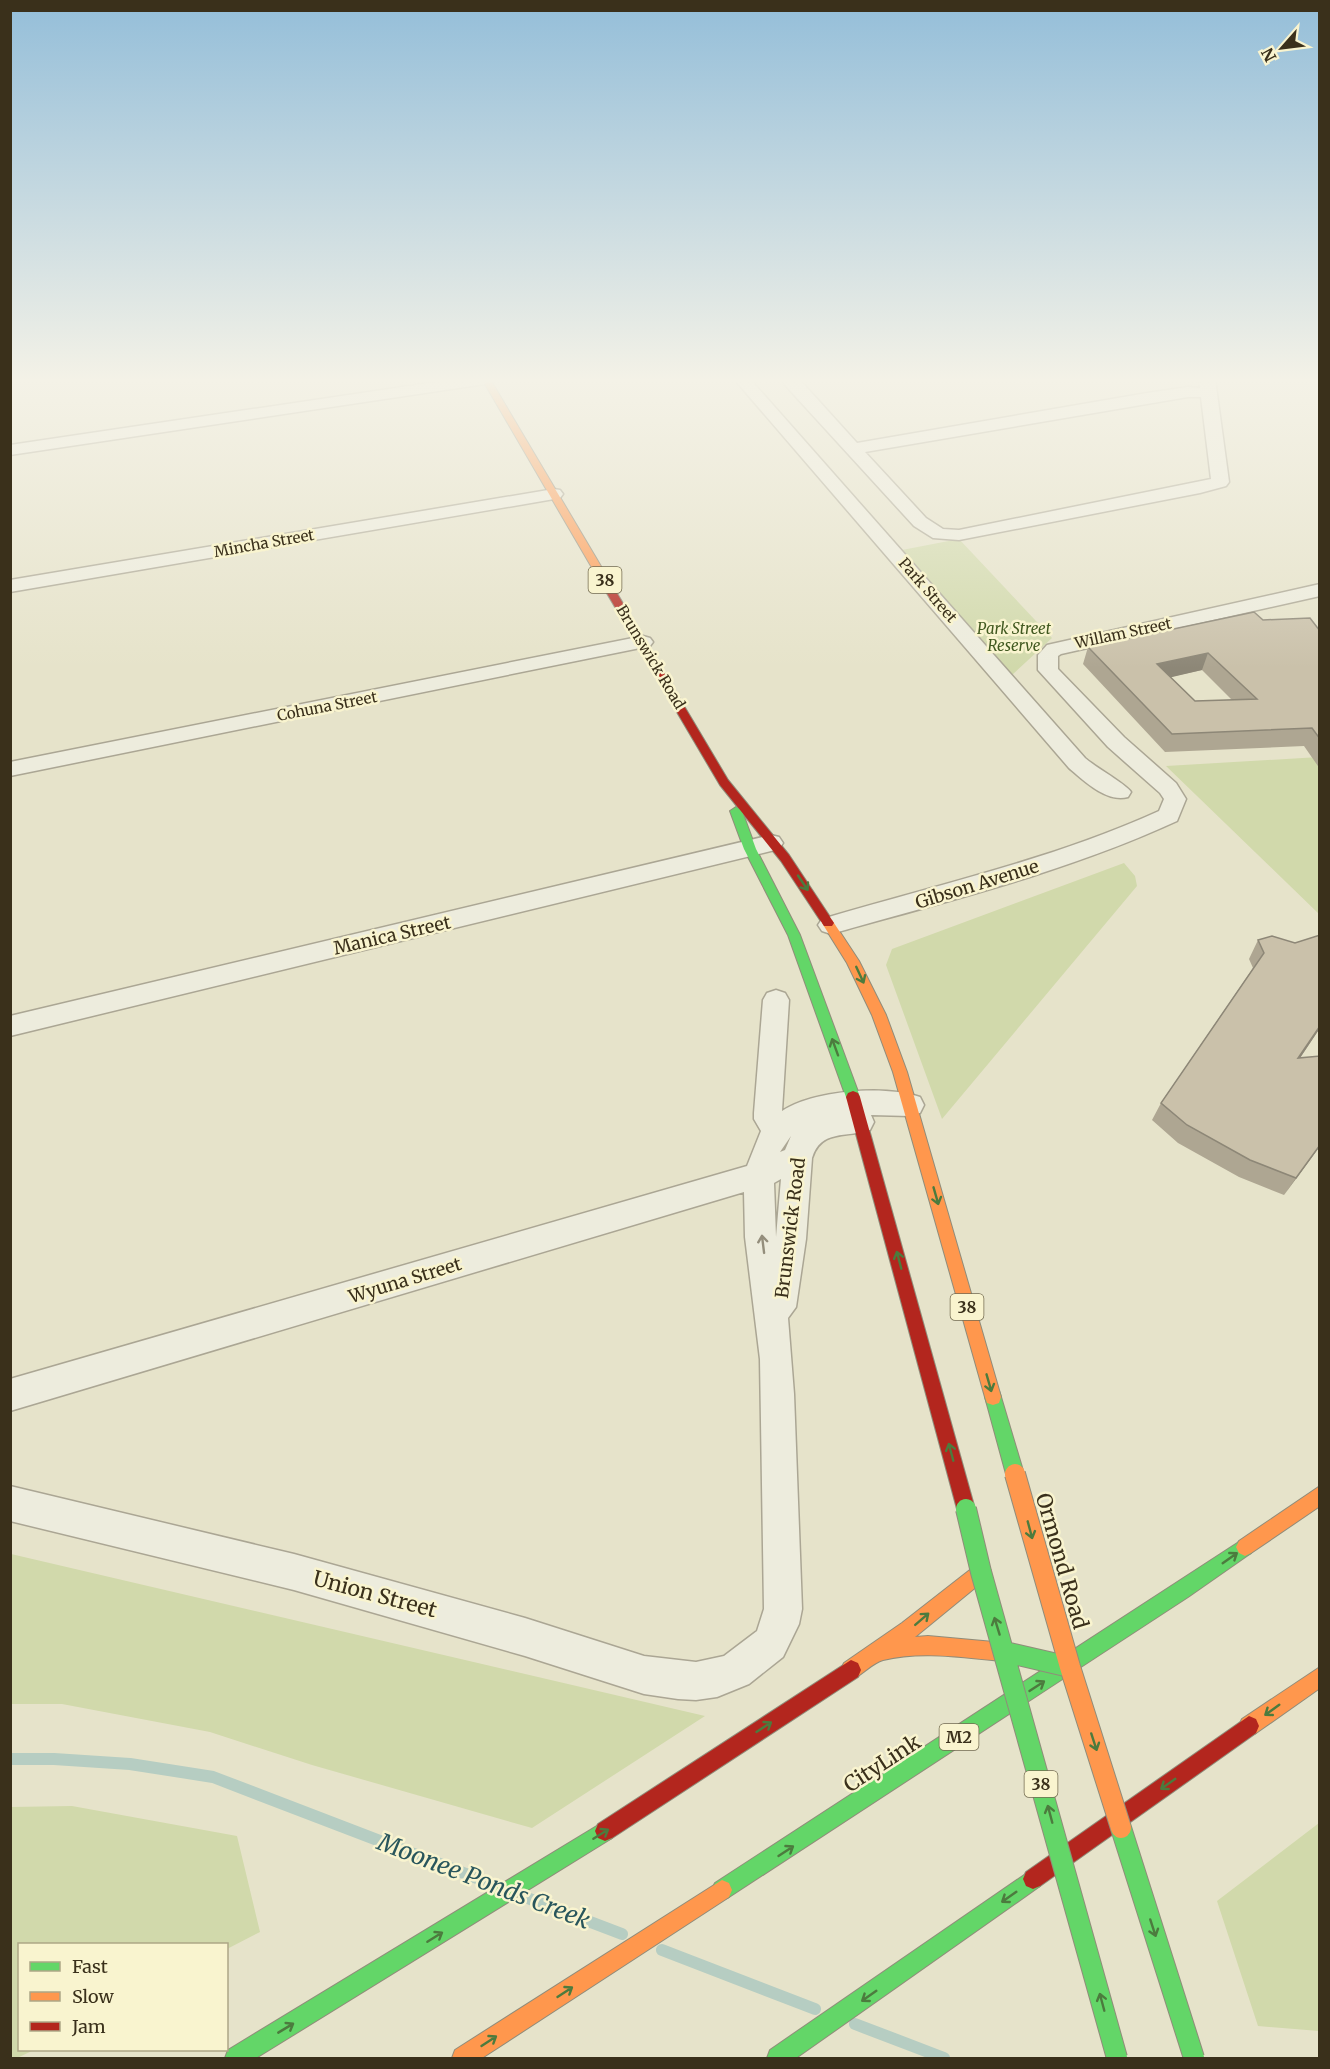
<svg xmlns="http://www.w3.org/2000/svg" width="1330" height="2069" viewBox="0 0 1330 2069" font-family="Merriweather,serif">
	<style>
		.green { fill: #d1d9ab }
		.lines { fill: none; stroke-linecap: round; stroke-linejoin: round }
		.stream { stroke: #b6cdc2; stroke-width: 12 }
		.street-casing { stroke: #aba694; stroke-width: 3 }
		.fast-casing { stroke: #908c7a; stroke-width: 2 }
		.slow-casing { stroke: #908c7a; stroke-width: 2 }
		.jam-casing { stroke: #908c7a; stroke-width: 2 }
		.street { fill: #edecdd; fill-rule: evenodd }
		.fast { fill: #63d668; fill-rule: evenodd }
		.slow { fill: #ff974d; fill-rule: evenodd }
		.jam { fill: #b3261e; fill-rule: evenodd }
		.fast-bridge-casing { stroke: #908c7a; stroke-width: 22; stroke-linecap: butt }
		.slow-bridge-casing { stroke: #908c7a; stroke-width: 22; stroke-linecap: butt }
		.fast-bridge { stroke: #63d668; stroke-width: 20 }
		.slow-bridge { stroke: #ff974d; stroke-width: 20 }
		.wall { fill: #aea692; fill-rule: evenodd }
		.shaded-wall { fill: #8d8777 }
		.building { fill: #cac1aa; stroke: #8d8777; stroke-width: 1.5; fill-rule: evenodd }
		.oneway { stroke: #4c7b3e }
		.oneway2 { stroke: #948e7c }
		.labels { text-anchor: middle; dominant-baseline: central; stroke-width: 5; stroke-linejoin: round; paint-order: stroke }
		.far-street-label { font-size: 15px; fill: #3a301b; stroke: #f9f4cf }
		.far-park-label { font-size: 15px; font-style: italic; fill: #415920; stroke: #f9f4cf }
		.shield { fill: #f9f4cf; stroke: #736b51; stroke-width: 1.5 }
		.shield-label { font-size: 16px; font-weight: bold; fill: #3a301b }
		.street-label { font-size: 18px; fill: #3a301b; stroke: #f9f4cf }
		.near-street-label { font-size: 21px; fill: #3a301b; stroke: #f9f4cf }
		.near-water-label { font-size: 24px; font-style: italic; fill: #29565c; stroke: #f9f4cf }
	</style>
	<rect width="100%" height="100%" fill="#e6e3ca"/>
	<path class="green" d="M959,539L1052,638L1012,675L902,550Z
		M1319,757V914L1166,766Z
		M1124,863L1135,876L1137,886L942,1119L886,965L892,949Z
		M11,1554L705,1716L532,1828L312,1765L210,1732L62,1704H11Z
		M72,1806L237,1836L260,1932L227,1949L226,1944H20V2050H34L17,2058H11V1807Z
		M1319,1823V2031L1258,2026L1217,1901Z"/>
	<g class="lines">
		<path class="stream" d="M10,1759H54L130,1764L213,1777L487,1882
			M530,1899L622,1934
			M662,1950L815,2009
			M855,2024L944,2058"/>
		<defs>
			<path id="street" d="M456,379H493L485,384L10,455V445Z
				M734,379H750L1085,758C1095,767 1126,784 1131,792L1128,797C1107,803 1084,781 1069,768Z
				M783,379H799L857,443L1147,393L1188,387L1200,388L1199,379H1215L1229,482L1226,486L1200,493L959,540L933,538L914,526L785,385ZM1188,397H1201L1211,479L959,530L943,529L926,518L865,452Z
				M554,489L560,490L563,494L560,498L10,592V580Z
				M1320,584V596L1061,654L1058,656V669L1124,737L1176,783L1186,799L1177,821C1066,872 948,901 831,934L822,931L818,925L822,919C936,885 1051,860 1159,811L1164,799L1160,793L1108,747L1038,670V655L1047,645Z
				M643,636L650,638L653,642L650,646L10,776V762Z
				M771,835L779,837L783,843L779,849L10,1036V1016Z
				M776,990L785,993L789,1000L782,1111C814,1090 885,1085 920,1097L924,1105L920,1113L910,1116L871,1115L874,1122L870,1130C846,1138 821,1129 812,1158L806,1239L796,1307L788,1318L794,1394L802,1609L799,1624L783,1657L749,1684L717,1697L696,1700L678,1699L644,1694L525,1656L294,1590L10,1521V1486L294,1554L525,1618L644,1656L696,1662L724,1656L757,1631L764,1609L760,1359L745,1237L744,1192L10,1411V1379L747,1166L761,1131L754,1119V1113L763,1000L767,993ZM791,1136L785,1150L780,1152ZM781,1179L776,1237L774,1183Z"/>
			<path id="fast" d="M736,807L742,811L756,849L800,935L860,1097L858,1101H848L846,1097L788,935L744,849L730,811Z
				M993,1389L999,1391L1001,1397L1024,1474L1021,1480L1015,1483L1009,1480L1006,1474L985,1397L987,1391Z
				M1245,1538L1251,1541L1254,1547L1251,1553L1188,1597L729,1897L722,1900L715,1897L712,1890L715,1883Z
				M605,1821L612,1824L615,1831L612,1838L256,2058H225L228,2050Z
				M1033,1869L1040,1872L1043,1879L1040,1886L796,2058H767L770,2050Z"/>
			<path id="slow" d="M482,379H490L615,590L613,592L605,590Z
				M828,919L832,920L859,961L886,1015L907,1072L1001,1397L999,1403L993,1405L987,1403L985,1397L893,1072L872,1015L847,963L822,923Z
				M1320,1486V1506L1251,1553L1245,1556L1239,1553L1236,1547L1239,1541Z
				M981,1563L987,1566L990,1572L987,1578L915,1637L928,1636L1005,1643L1012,1645L1014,1652L1012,1659L1005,1661C965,1658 923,1650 883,1660C872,1663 862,1675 851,1680L844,1677L841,1670L844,1663L902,1623L975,1566Z
				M1320,1667V1688L1256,1733L1249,1736L1242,1733L1239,1726L1242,1719Z
				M722,1880L729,1883L732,1890L729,1897L482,2058H452L455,2050Z"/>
			<path id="jam" d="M610,587L615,590L728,780L789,855L832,920L834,923L832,926H824L781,861L720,785L605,590Z
				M853,1091L858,1093L860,1097L975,1509L972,1515L966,1518L960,1515L957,1509L846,1097L848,1093Z
				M851,1660L858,1663L861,1670L858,1677L612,1838L605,1841L598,1838L595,1831L598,1824Z
				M1249,1716L1256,1719L1259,1726L1256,1733L1040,1886L1033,1889L1026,1886L1023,1879L1026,1872Z"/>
		</defs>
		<use href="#street" class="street-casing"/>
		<use href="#fast" class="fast-casing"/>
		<use href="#slow" class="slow-casing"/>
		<use href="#jam" class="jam-casing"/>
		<use href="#street" class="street"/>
		<use href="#fast" class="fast"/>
		<use href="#slow" class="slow"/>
		<use href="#jam" class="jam"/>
		<defs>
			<path id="fast-bridge" d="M966,1509L981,1572L1117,2058
				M1005,1652L1070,1667
				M1121,1828L1194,2058"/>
			<path id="slow-bridge" d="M1015,1474L1070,1667L1121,1828"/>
		</defs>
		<use href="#fast-bridge" class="fast-bridge-casing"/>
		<use href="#slow-bridge" class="slow-bridge-casing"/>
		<use href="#fast-bridge" class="fast-bridge"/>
		<use href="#slow-bridge" class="slow-bridge"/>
	</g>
	<path class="wall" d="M1263,620L1320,631V769L1304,746L1165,752L1083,664L1088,647ZM1202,670L1232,700L1195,701L1170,677Z
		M1320,935V1028L1300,1058L1320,1056V1146L1284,1195L1239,1177L1178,1143L1152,1120L1161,1103L1253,968L1249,959L1258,940L1295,943Z"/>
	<path class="shaded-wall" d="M1208,653L1202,670L1151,682L1157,664Z
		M1320,1026V1028L1288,1076L1298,1058Z
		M1320,1145V1146L1284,1195L1296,1178Z"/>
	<path class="building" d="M1254,612L1263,620L1310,618L1320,631V739L1312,728L1172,734L1088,647ZM1208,653L1257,699L1195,701L1157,664Z
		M1320,935V1026L1298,1058L1320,1056V1145L1296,1178L1250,1160L1187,1125L1161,1103L1264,953L1258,940L1272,936L1295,943Z"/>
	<defs><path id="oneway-shaft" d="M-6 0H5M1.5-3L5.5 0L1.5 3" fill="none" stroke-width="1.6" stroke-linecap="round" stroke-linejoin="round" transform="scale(1.5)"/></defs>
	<g class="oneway">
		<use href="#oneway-shaft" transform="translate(803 883) rotate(56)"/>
		<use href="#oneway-shaft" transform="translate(860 975) rotate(65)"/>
		<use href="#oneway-shaft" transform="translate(835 1047) rotate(-110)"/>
		<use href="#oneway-shaft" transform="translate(936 1196) rotate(74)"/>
		<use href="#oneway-shaft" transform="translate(899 1260) rotate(-105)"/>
		<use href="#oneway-shaft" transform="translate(989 1383) rotate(74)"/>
		<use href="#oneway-shaft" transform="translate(951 1452) rotate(-105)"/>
		<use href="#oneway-shaft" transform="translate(1030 1530) rotate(75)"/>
		<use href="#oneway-shaft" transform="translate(1230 1558) rotate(-35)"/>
		<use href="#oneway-shaft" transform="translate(922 1619) rotate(-41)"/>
		<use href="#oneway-shaft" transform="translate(997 1626) rotate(-107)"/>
		<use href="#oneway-shaft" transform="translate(1037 1686) rotate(-33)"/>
		<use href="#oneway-shaft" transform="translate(1272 1710) rotate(144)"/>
		<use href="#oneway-shaft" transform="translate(764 1727) rotate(-33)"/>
		<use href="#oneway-shaft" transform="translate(1094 1742) rotate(72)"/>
		<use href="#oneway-shaft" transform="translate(1168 1784) rotate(145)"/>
		<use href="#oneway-shaft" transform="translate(1050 1814) rotate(-105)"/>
		<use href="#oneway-shaft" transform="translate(601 1834) rotate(-32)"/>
		<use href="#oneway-shaft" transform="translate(786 1851) rotate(-33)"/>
		<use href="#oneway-shaft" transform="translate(1009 1897) rotate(145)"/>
		<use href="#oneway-shaft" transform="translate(1153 1928) rotate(72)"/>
		<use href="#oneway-shaft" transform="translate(435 1937) rotate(-32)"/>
		<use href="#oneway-shaft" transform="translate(565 1992) rotate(-33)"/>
		<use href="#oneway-shaft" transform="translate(869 1996) rotate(145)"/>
		<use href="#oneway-shaft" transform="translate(1102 2002) rotate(-105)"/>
		<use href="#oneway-shaft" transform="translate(286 2028) rotate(-31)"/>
		<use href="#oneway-shaft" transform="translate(489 2041) rotate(-33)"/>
	</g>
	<use class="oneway2" href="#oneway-shaft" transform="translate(763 1244) rotate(-97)"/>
	<linearGradient id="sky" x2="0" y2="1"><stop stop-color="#94bed9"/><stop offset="0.57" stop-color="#f4f2e7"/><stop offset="1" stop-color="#f4f2e7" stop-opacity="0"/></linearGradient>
	<rect width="1330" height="668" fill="url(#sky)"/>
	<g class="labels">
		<g class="far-street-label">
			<text transform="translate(264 543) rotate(-10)">Mincha Street</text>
			<text transform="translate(928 590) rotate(49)">Park Street</text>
			<text transform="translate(1123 633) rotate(-12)">Willam Street</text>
			<text transform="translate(651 657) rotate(59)">Brunswick Road</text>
			<text transform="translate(327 706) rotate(-11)">Cohuna Street</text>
		</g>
		<g class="far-park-label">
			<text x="1014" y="628">Park Street<tspan x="1014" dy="17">Reserve</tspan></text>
		</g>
		<g class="shield">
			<rect x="588.5" y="567" width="33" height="26" rx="4.5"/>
			<rect x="950.5" y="1294" width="33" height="26" rx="4.5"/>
			<rect x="939.5" y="1724" width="39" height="26" rx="4.5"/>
			<rect x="1024.5" y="1771" width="33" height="26" rx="4.5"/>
		</g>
		<g class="shield-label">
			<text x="605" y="580">38</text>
			<text x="967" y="1307">38</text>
			<text x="959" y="1737">M2</text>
			<text x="1041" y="1784">38</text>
		</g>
		<g class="street-label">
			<text transform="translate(977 884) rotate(-17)">Gibson Avenue</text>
			<text transform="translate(392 935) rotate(-13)">Manica Street</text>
			<text transform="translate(790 1228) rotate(-83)">Brunswick Road</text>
			<text transform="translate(405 1280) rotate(-17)">Wyuna Street</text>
		</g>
		<g class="near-street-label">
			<text transform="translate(1062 1561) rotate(74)">Ormond Road</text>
			<text transform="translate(375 1594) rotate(15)">Union Street</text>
			<text transform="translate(882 1763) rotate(-33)">CityLink</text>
		</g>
		<g class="near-water-label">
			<text transform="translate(484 1881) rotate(21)">Moonee Ponds Creek</text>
		</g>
	</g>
	<rect width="1330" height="2069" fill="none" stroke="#3a301b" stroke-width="24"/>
	<rect x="18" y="1943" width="210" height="108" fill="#f9f4cf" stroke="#ada687" stroke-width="1.5"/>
	<rect x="30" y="1962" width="30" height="9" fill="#63d668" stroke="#ada687" stroke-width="1.5"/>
	<text x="72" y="1973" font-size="18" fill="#3a301b">Fast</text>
	<rect x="30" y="1992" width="30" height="9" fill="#ff974d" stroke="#ada687" stroke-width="1.5"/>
	<text x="72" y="2003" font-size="18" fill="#3a301b">Slow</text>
	<rect x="30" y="2022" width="30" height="9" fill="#b3261e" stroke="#ada687" stroke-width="1.5"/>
	<text x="72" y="2033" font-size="18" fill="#3a301b">Jam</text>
	<g transform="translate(1282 48) rotate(242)" stroke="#f9f4cf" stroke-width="4.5" paint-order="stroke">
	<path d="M0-4.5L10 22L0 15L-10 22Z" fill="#3a301b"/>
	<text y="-9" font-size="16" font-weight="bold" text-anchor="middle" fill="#3a301b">N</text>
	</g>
</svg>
